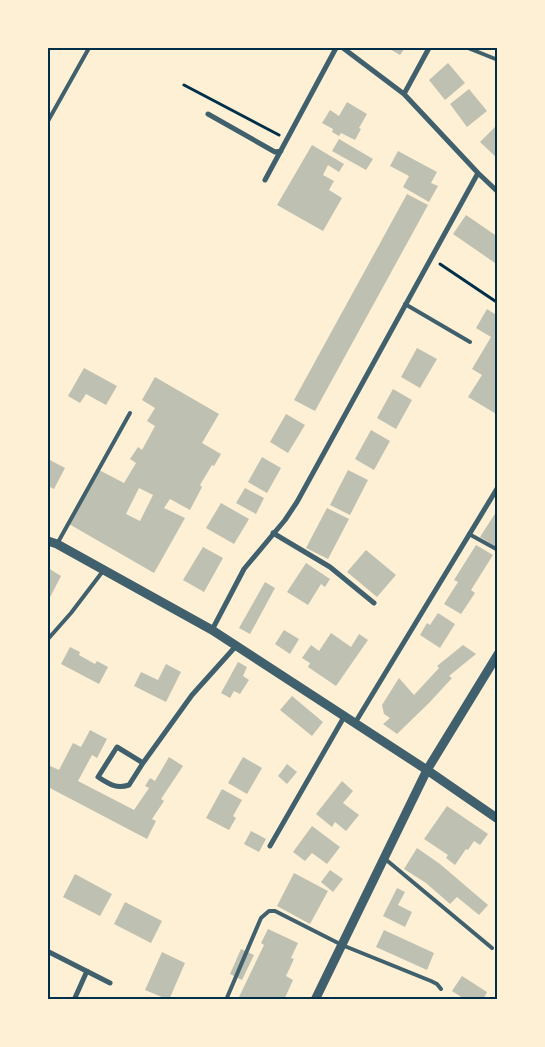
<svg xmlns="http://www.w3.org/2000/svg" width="545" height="1047" viewBox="0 0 545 1047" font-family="'Nunito Sans',sans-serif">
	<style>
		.building { fill: #bec0b2; fill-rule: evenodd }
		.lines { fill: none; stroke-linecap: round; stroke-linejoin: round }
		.path { stroke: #003049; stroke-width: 3 }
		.service { stroke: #3f606c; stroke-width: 4 }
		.minor { stroke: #3f606c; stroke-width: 5 }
		.tertiary { stroke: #3f606c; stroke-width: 9 }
		.neatline { fill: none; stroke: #003049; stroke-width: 2 }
	</style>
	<rect width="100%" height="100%" fill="#fdf0d5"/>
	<path class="building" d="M388,48H405L400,55Z
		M448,63L465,83L445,100L429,80Z
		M469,89L487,111L467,127L450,104Z
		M347,102L367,114L359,128L361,129L355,140L341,133L339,136L332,132L333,129L322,123L330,110L339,116Z
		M498,124V159L480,142Z
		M339,139L373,159L366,170L332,151Z
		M312,145L344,164L339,172L328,165L323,175L334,181L329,190L342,198L323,231L277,205Z
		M398,151L437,172L431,183L438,186L429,202L403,187L409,176L390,166Z
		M407,194L428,205L315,411L294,400Z
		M466,215L498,237V265L453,234Z
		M487,309L498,316V415L468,397L482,375L472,369L491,337L476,328Z
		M417,348L437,359L420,388L401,377Z
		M84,368L117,386L106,405L86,394L80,403L68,396Z
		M155,377L219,414L202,443L221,454L214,466L212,465L200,485L202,487L190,510L170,499L164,508L185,518L154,573L69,524L99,470L124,483L136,463L130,459L138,447L142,450L155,426L147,421L155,408L142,400ZM139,488L153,495L140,521L126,514Z
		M393,389L412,400L396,429L377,418Z
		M286,414L305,425L288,453L270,442Z
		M371,430L390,441L374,470L355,459Z
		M262,457L281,468L267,493L248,482Z
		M48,459L65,468L54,489L48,486Z
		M348,470L368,480L350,515L330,505Z
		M245,488L264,498L256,514L236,503Z
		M221,503L249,519L234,544L206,528Z
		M327,508L349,519L328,559L306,548Z
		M498,509V548L480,537Z
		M476,545L493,555L471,590L475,593L461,614L444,604L458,582L454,580Z
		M203,547L223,558L204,592L183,580Z
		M366,550L396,575L377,597L347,572Z
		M306,563L330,579L325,587L321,584L308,605L287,592Z
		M48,568L61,576L48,601Z
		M265,582L275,588L250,634L239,628Z
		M438,613L455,624L440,648L420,635L427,623L430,625Z
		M284,630L299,639L290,654L275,644Z
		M331,633L351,647L359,634L368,640L336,686L308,667L310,663L302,658L311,645L319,651Z
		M463,645L476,654L449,676L452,678L429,703L397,734L383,724L390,718L384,714L382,705L399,678L414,695L439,668L437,666Z
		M70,647L80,652L79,655L95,664L97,661L108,667L99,684L61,664Z
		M238,662L247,667L243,676L249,680L240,694L234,691L230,698L221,693Z
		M166,664L181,672L166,702L134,686L141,672L158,680Z
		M292,696L323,722L312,736L280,710Z
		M90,730L107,739L97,758L92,755L78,781L134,810L149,788L145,786L150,778L155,781L169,757L183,766L161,799L164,801L152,819L156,821L147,839L48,787V765L59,770L73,743L81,747Z
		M243,757L262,768L247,794L228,783Z
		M287,764L297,772L287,784L278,776Z
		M342,781L353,791L343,803L359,815L346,831L335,822L332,827L316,814Z
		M222,789L242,800L233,816L236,818L229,830L206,818Z
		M447,806L488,834L480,845L474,841L468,850L466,849L455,865L446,858L448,855L424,839Z
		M312,826L340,847L327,864L312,853L305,861L293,852Z
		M251,831L266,839L259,852L244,844Z
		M417,848L440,864L488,905L479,915L457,897L450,904L426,883L404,869Z
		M330,870L343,879L333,892L321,882Z
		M294,873L328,891L310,924L277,906Z
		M75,874L112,894L100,916L63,897Z
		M397,888L405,892L398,905L412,912L405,927L383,916Z
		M125,902L162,921L151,943L114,924Z
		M268,929L298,943L291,958L294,959L286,976L293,980L284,1000H245L239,997L264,945L261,943Z
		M384,930L434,953L427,970L376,947Z
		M241,949L254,955L242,980L230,974Z
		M162,952L185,963L169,1000L145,990Z
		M462,976L487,992L483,1000H466L452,991Z"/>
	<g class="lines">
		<path class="path" d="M184,85L279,135
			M440,264L498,303"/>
		<path class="service" d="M468,48L498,60
			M48,121L89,48
			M405,304L470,342
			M469,534L498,550
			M57,544L130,413
			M48,639L71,613L103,571
			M384,858L492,948
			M226,1000L261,918L269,911H275L342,945L431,981L437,984L441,989"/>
		<path class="minor" d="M343,48L404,94L478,173L498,192
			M404,94L429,48
			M208,114L275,152L281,151
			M265,180L336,48
			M273,533L330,567L374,603
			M212,630L244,569L285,520L297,502L478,173
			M355,723L498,487
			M143,763L117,747L98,777C109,784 116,789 129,785L143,763L192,695L236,646
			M270,846L344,717
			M49,952L110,983
			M74,1000L87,971"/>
		<path class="tertiary" d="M48,541L57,544L212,630L427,770L498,819
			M315,1000L427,770L498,654"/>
	</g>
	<rect width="545" height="1047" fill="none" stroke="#fdf0d5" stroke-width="98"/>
	<rect x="49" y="49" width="447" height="949" class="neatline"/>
</svg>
